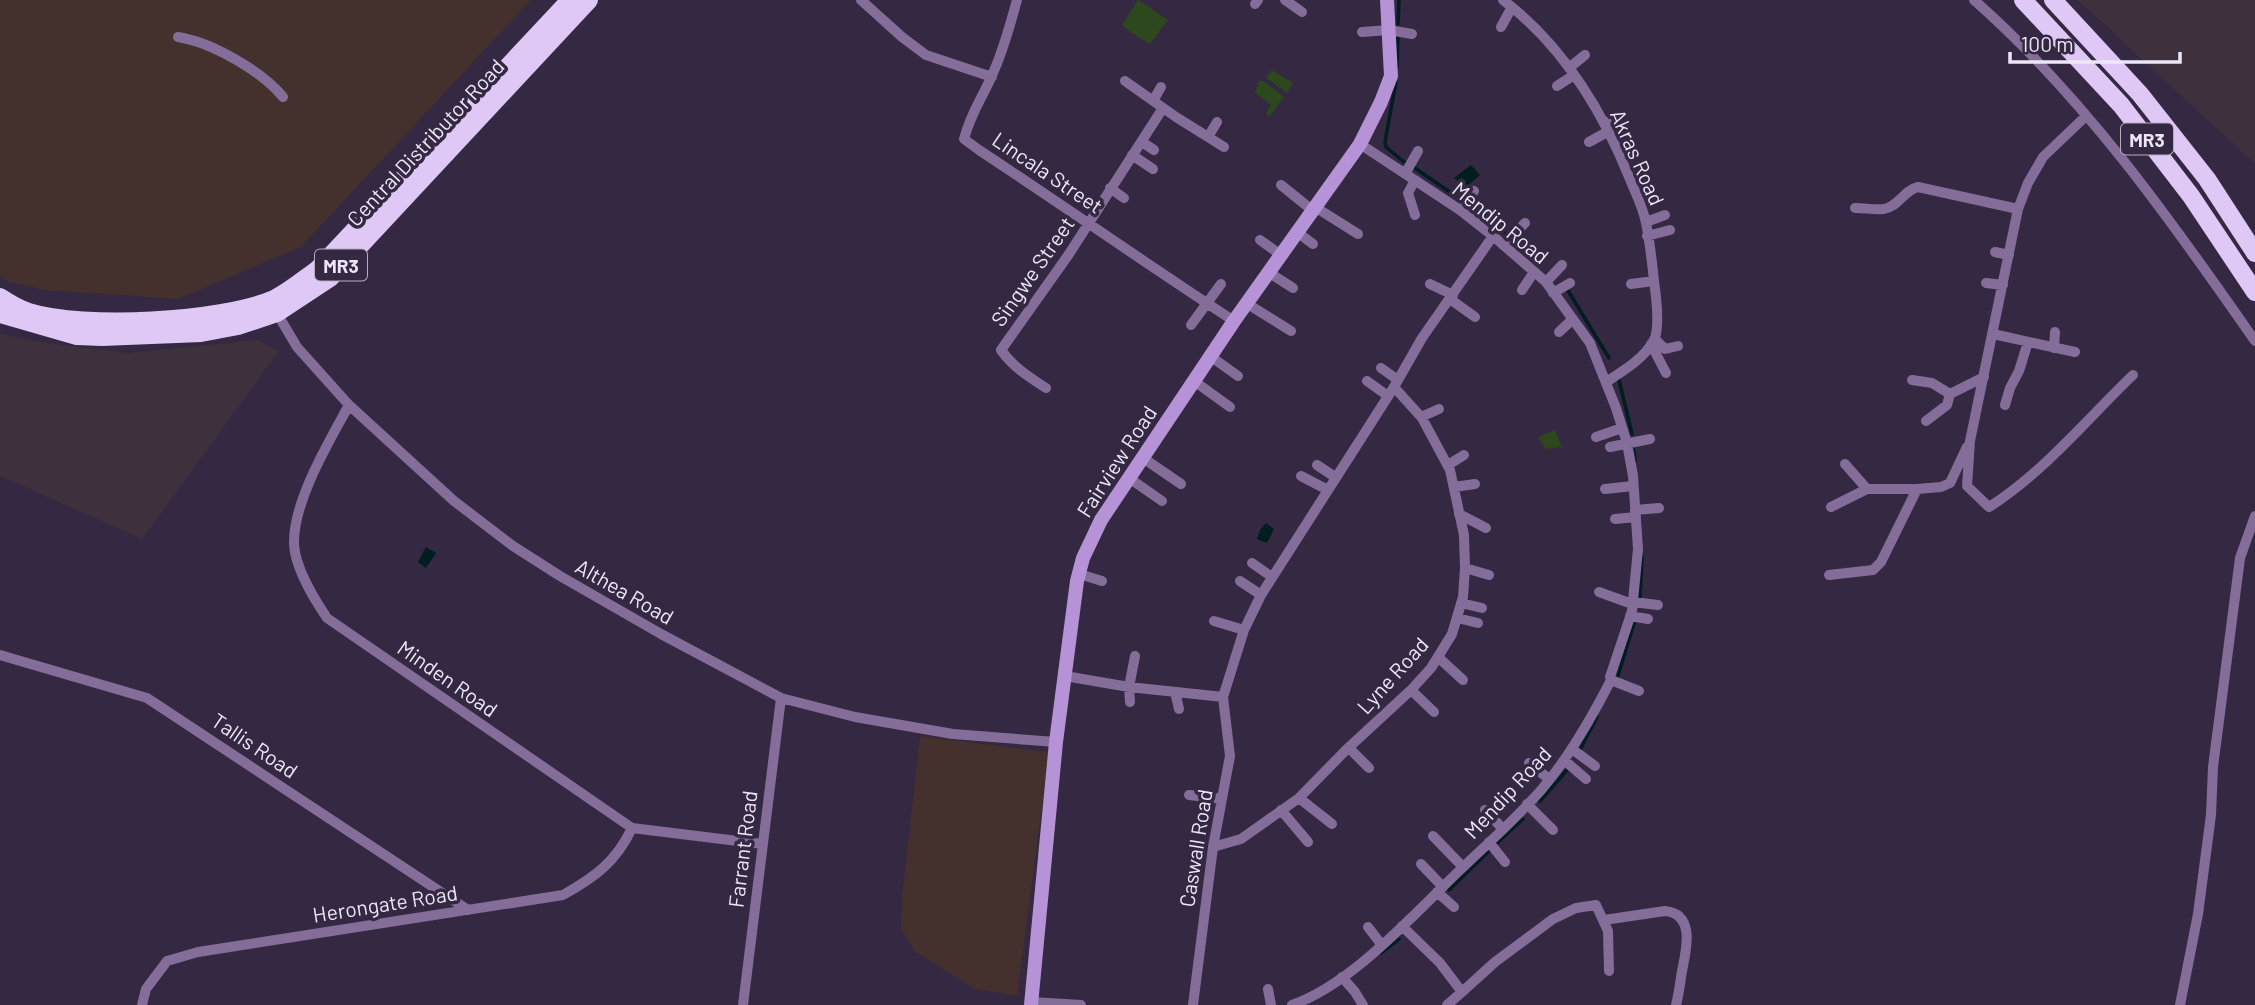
<svg xmlns="http://www.w3.org/2000/svg" width="2255" height="1005" viewBox="0 0 2255 1005" font-family="Barlow,sans-serif">
	<style>
		.commercial { fill: #44302c }
		.education { fill: #3f303d }
		.green { fill: #2d481c }
		.water { fill: #001d1f }
		.lines { fill: none; stroke-linecap: round; stroke-linejoin: round }
		.stream { stroke: #001d1f; stroke-width: 3.5 }
		.minor { stroke: #846e99; stroke-width: 10 }
		.secondary { stroke: #b692d6; stroke-width: 14 }
		.trunk { stroke: #dfc8f5; stroke-width: 18 }
		.labels { text-anchor: middle; dominant-baseline: central; stroke-width: 7; stroke-linejoin: round; paint-order: stroke }
		.shield { fill: #342842; stroke: #b6adc1; stroke-width: 2 }
		.shield-label { font-size: 19px; font-weight: bold; fill: #ede6f7 }
		.street-label { font-size: 21px; fill: #ede6f7; stroke: #342842 }
	</style>
	<rect width="100%" height="100%" fill="#342842"/>
	<path class="commercial" d="M0,0H531L301,247L178,299L44,290L9,282L0,276Z
		M920,736L1049,752L1017,996L975,989L914,951L901,928L902,897Z"/>
	<path class="education" d="M2078,0H2255V164Z
		M0,334L47,343L128,353L257,340L279,351L142,539L0,476Z"/>
	<path class="green" d="M1138,0L1168,20L1150,44L1133,34L1122,25Z
		M1272,70L1293,83L1287,93L1266,78Z
		M1259,81H1264L1284,97L1269,117L1266,113L1271,105L1255,93Z
		M1555,430L1562,447L1546,449L1538,437Z"/>
	<path class="water" d="M1471,165L1480,175L1466,187L1454,178Z
		M1266,523L1274,529L1267,543L1257,539L1260,530Z
		M426,547L436,553L426,568L418,562Z"/>
	<g class="lines">
		<path class="stream" d="M1398,24L1399,0
			M1397,67L1398,35
			M1396,82L1385,142L1386,147L1404,162
			M1412,166L1451,193
			M1470,206L1484,219L1507,234
			M1515,239L1525,243
			M1567,289L1609,358
			M1619,380L1632,434
			M1633,446L1635,461
			M1640,597L1642,556
			M1617,679L1635,620
			M1581,748L1597,717
			M1540,801L1568,769
			M1497,843L1523,819
			M1449,890L1488,852
			M1381,953L1399,939"/>
		<path class="minor" d="M861,0L902,37L926,55L992,77
			M1017,0C1010,25 1004,49 993,73C983,97 971,112 964,139L979,150C1064,206 1148,265 1234,321
			M1285,0L1302,12
			M1503,0C1562,45 1602,110 1629,177C1635,192 1643,207 1646,223C1650,242 1652,262 1654,281C1656,295 1660,328 1654,340C1644,359 1623,371 1606,382
			M1974,0C2084,97 2171,220 2255,341
			M1255,4L1258,0
			M1501,27L1512,7
			M1362,32L1389,30L1412,34
			M178,37C211,42 262,71 283,97
			M1569,68L1585,55
			M1125,81L1176,117L1224,147
			M1557,86L1574,75
			M1153,101L1161,87
			M2086,116L2043,157L2028,183L2018,209L1970,441L1967,486L1989,507C2042,474 2088,418 2133,375
			M1604,123L1621,116
			M1208,137L1217,122
			M1142,142L1154,150
			M1589,142L1609,131
			M1132,155L1153,169
			M1405,174L1418,151
			M1281,185L1312,210
			M1110,188L1124,198
			M1315,207L1358,234
			M1855,208C1864,208 1876,210 1884,209C1898,207 1904,190 1918,187L2018,209
			M1460,210L1474,191
			M1415,215L1408,193L1415,180
			M1646,222L1665,215
			M1297,232L1313,244
			M1647,236L1670,230
			M1260,240L1281,255
			M1503,245L1525,223
			M1995,252L2009,255
			M1268,272L1293,288
			M1546,282L1562,265
			M1986,283L2003,285
			M1430,284L1453,295
			M1631,284L1654,281
			M1522,290L1534,272
			M1553,293L1570,283
			M1450,299L1475,317
			M1246,303L1291,331
			M275,310L297,347L349,405L454,501L513,546L560,576L661,634L781,698L855,717L953,734L1056,742
			M1191,325L1221,284
			M1559,332L1573,319
			M1993,334L2075,352
			M1655,339L1665,349L1678,346
			M1651,344L1666,373
			M2054,348L2055,332
			M1210,356L1238,376
			M1381,368L1398,380
			M1912,380L1932,383L1950,394
			M1194,381L1230,407
			M1367,381L1388,396
			M1046,388C1029,377 1013,367 1001,350L1069,254L1163,108
			M349,405C329,442 293,501 294,544C295,567 314,599 327,618L632,828L762,844
			M2005,405L2010,388L2019,371L2028,342
			M1421,417L1439,409
			M1926,421L1947,405L1950,394L1984,377
			M1596,437L1622,428
			M1610,447L1650,439
			M1143,458L1181,484
			M1845,464L1867,489
			M1317,465L1335,477
			M1448,465L1464,455
			M1301,476L1328,490
			M1129,478L1162,501
			M1454,487L1475,484
			M1605,489L1633,486
			M1831,507L1867,489H1917
			M1635,510L1659,508
			M1459,514L1486,528
			M1615,519L1636,517
			M1252,563L1272,577
			M1465,568L1489,575
			M1079,574L1102,581
			M1829,575L1873,570L1881,562L1917,489L1941,487L1950,483L1967,447
			M1240,581L1261,595
			M1599,592L1632,604
			M1633,602L1658,605
			M1461,603L1482,608
			M1630,616L1648,619
			M1457,618L1478,623
			M1214,621L1244,630
			M0,655L147,698L468,910
			M1438,657L1463,680
			M1065,676L1129,687L1223,697
			M1611,680L1639,691
			M1411,690L1434,712
			M1175,692L1179,709
			M1130,702L1129,687L1135,656
			M1349,748L1369,768
			M1572,749L1595,766
			M1564,760L1586,779
			M1529,763L1549,779
			M1189,795L1222,799
			M1299,798L1332,824
			M1527,804L1553,830
			M1281,810L1308,842
			M1485,810L1503,829
			M1433,836L1463,867
			M1489,842L1505,862
			M1213,847L1241,839L1299,798L1346,750L1411,690L1431,668L1452,634L1463,597L1465,568L1464,535L1450,470L1422,418L1394,387
			M1421,864L1443,887
			M1437,892L1454,907
			M1604,920L1665,911C1696,914 1686,951 1682,971C1680,983 1679,994 1676,1005
			M1402,926L1440,963L1462,992L1447,1005
			M1368,927L1381,944
			M1342,977L1355,992L1363,1005
			M1268,989L1271,1005
			M1462,992L1495,962L1553,919L1576,908L1596,905L1608,931L1609,971
			M1032,1002L1081,1005
			M142,1005L146,989L167,961L198,952L563,895C595,877 616,862 632,828
			M743,1005L781,698
			M1193,1005L1213,847L1230,756L1223,697L1244,630L1261,595L1394,387L1422,338L1493,236
			M1292,1005C1352,984 1412,916 1458,872C1486,845 1517,818 1542,789C1570,756 1591,719 1611,680L1610,677L1632,611L1638,549L1633,476L1627,443L1616,408L1590,343L1546,282L1493,236L1460,210L1360,144
			M2180,1005L2198,914L2211,815L2213,767L2240,558L2255,516"/>
		<path class="secondary" d="M1031,1005L1056,742L1077,581L1083,558L1101,520L1234,321L1360,144L1381,102L1391,76L1387,0"/>
		<path class="trunk" d="M2023,0L2121,105L2191,196L2255,292
			M2053,0L2140,94L2207,179L2255,253
			M0,297C9,303 19,309 29,312C84,329 220,322 274,299C290,291 304,279 318,269L570,0
			M0,314L77,336L102,337L201,333L238,326L277,313L330,278L589,0"/>
	</g>
	<g class="labels">
		<g class="shield">
			<rect x="2121" y="123.5" width="52" height="31" rx="5"/>
			<rect x="315" y="249.5" width="52" height="31" rx="5"/>
		</g>
		<g class="shield-label">
			<text x="2147" y="139">MR3</text>
			<text x="341" y="265">MR3</text>
		</g>
		<g class="street-label">
			<text transform="translate(425 142) rotate(-47)">Central Distributor Road</text>
			<text transform="translate(1638 157) rotate(66)">Akras Road</text>
			<text transform="translate(1048 172) rotate(34)">Lincala Street</text>
			<text transform="translate(1501 222) rotate(39)">Mendip Road</text>
			<text transform="translate(1032 271) rotate(-55)">Singwe Street</text>
			<text transform="translate(1116 461) rotate(-57)">Fairview Road</text>
			<text transform="translate(625 591) rotate(30)">Althea Road</text>
			<text transform="translate(1392 675) rotate(-48)">Lyne Road</text>
			<text transform="translate(448 678) rotate(35)">Minden Road</text>
			<text transform="translate(255 745) rotate(34)">Tallis Road</text>
			<text transform="translate(1507 792) rotate(-47)">Mendip Road</text>
			<text transform="translate(1195 848) rotate(-81)">Caswall Road</text>
			<text transform="translate(742 849) rotate(-83)">Farrant Road</text>
			<text transform="translate(385 903) rotate(-9)">Herongate Road</text>
		</g>
	</g>
	<path d="M2010 52v10h170v-10" fill="none" stroke="#ede6f7" stroke-width="3.5"/>
	<text x="2021" y="52" font-size="21" fill="#ede6f7" stroke="#342842" stroke-width="5" paint-order="stroke">100 m</text>
</svg>
